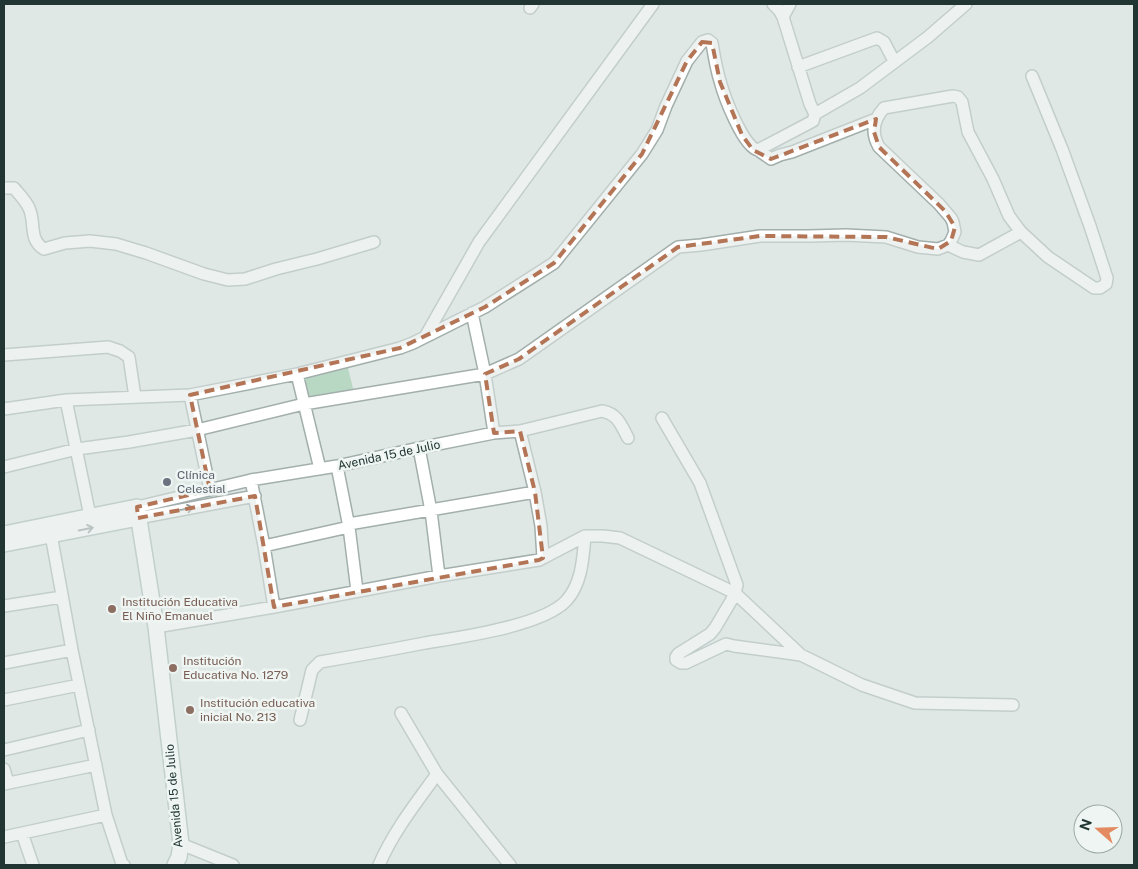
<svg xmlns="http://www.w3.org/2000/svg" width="1138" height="869" viewBox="0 0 1138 869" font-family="'Public Sans',sans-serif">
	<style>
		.green { fill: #b9d8c4 }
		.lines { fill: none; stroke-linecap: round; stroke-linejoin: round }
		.street-casing { stroke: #a2afac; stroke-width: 14 }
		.secondary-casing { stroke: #9fb3ad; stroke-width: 18 }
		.street { stroke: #fff; stroke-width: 11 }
		.secondary { stroke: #fff; stroke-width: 15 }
		.oneway { stroke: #909a98 }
		.marked { fill: none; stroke: #b37555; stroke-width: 4; stroke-dasharray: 10 6; stroke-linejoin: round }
		.worship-dot { fill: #6b7280; stroke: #eef5f2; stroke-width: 2 }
		.education-dot { fill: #8d6e63; stroke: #eef5f2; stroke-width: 2 }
		.labels { text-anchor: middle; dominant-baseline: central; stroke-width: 5; stroke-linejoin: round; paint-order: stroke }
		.street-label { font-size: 12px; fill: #213632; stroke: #eef5f2 }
		.worship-label { font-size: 12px; fill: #5b616d; stroke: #eef5f2; text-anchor: start }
		.education-label { font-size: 12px; fill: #785e54; stroke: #eef5f2; text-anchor: start }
	</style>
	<rect width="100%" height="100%" fill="#dfe8e5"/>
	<path class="green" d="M348,368L354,392L309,400L303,376Z"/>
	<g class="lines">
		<defs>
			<path id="street" d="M530,8L533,4
				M783,17L790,4
				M798,67L877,38L884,42L894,61
				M815,114L860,88L928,37L966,4
				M758,150L771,159L780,155L792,152L876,119
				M4,188H14C19,194 26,201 29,208C36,223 28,239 44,249L65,243L90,241L116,244L146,253L204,274L228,280L245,279L276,269L317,259L374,242
				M948,245L963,252L979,255L1021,232
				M472,313L485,374L494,433
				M425,337L479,242L653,4
				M4,355L108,347L120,351L129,357L135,397
				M297,374L320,469
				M190,395L210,490
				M66,400L90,516
				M4,409L66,400L190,395L297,374L400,348L413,343L485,307L554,263L642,154L657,130L666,106L687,61L702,42L708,40L712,43C714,55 716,68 720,81C724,96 743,147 758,150L813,121L815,114L810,104L783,17L779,10L773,4
				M662,418L700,483L737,585L735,593L731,601L715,628L710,634L678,654L676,657V660L681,663H686L726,644L734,646L801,655
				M520,431L535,492L541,526L543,558
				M419,448L431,511L439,576
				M337,466L349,527L357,591
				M4,467L77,449L129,442L197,430L304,404L485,374L519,359L678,247L701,245L760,236H809L846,235L886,237L918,247L938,249L948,245L951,241L955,232L953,222L951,218L939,204L879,147C871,133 873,120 884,108L953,96L958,97L962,102L968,132L993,179L1009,216L1021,232L1048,257L1094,288H1100L1106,284L1107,278L1090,226L1062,149L1032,76
				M251,480L264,546L274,607
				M137,507L251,480L337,466L419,448L494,433L520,431L602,411C618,414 621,425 628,438
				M138,518L255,496
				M349,524L535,492
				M50,529L72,650L106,815L122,864L124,865
				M264,546L349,527
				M4,606L62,597
				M156,627L274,607L439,576L539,560L585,536H603L620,538L735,593L801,655L862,685L915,703L1013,705
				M4,663L72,650
				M4,700L79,685
				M401,713L437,774L510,865
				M300,720L312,670L320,662C355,656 390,650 425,643C461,637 542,626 566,601C582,584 583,558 585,536
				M4,750L89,730
				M4,769L8,783
				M4,784L96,765
				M22,833L33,865
				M4,837L106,815
				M181,844L233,865
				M379,865C393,832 416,803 437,774"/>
			<path id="secondary" d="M4,534L137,507L156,627L181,844L179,857L175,865
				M4,544L138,518"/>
		</defs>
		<use href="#street" class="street-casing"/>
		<use href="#secondary" class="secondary-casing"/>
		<use href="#street" class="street"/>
		<use href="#secondary" class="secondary"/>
	</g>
	<defs><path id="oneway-shaft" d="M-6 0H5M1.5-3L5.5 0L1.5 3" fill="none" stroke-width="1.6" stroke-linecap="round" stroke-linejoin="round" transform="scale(1.25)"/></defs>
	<g class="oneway">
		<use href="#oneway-shaft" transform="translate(186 509) rotate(-11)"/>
		<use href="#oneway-shaft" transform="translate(86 529) rotate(-11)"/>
	</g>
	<path d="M0 0H1138V869H0ZM702,42L712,43L720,82L742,135L753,150L771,159L876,119L874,132L879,147L945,211L955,227L951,241L938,249L886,237L760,236L678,247L519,359L485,374L494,433L520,431L535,492L543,558L539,560L274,607L255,496L138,518L137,507L210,490L190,395L400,348L485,307L554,263L642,154L687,61Z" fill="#dfe8e5" fill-opacity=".55" fill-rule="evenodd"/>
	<path class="marked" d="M702,42L712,43L720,82L742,135L753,150L771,159L876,119L874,132L879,147L945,211L955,227L951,241L938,249L886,237L760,236L678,247L519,359L485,374L494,433L520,431L535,492L543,558L539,560L274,607L255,496L138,518L137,507L210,490L190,395L400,348L485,307L554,263L642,154L687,61Z"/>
	<circle class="worship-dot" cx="167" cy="482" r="5"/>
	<g class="education-dot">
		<circle cx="112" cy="609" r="5"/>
		<circle cx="173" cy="668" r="5"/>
		<circle cx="190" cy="710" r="5"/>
	</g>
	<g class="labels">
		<g class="street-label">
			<text transform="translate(389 455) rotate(-12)">Avenida 15 de Julio</text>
			<text transform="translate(174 796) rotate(-95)">Avenida 15 de Julio</text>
		</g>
		<g class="worship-label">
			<text x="177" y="475">Clínica<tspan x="177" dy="14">Celestial</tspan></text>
		</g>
		<g class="education-label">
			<text x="122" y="602">Institución Educativa<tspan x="122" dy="14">El Niño Emanuel</tspan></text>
			<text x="183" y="661">Institución<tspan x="183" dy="14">Educativa No. 1279</tspan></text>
			<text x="200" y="703">Institución educativa<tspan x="200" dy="14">inicial No. 213</tspan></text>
		</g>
	</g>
	<rect width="1138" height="869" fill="none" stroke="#213632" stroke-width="10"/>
	<g transform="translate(1098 829) rotate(290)"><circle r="24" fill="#eef5f2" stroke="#9ca9a5"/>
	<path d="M0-4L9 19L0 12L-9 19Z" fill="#e48a61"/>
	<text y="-8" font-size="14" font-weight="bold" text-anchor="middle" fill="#213632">N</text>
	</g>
</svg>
